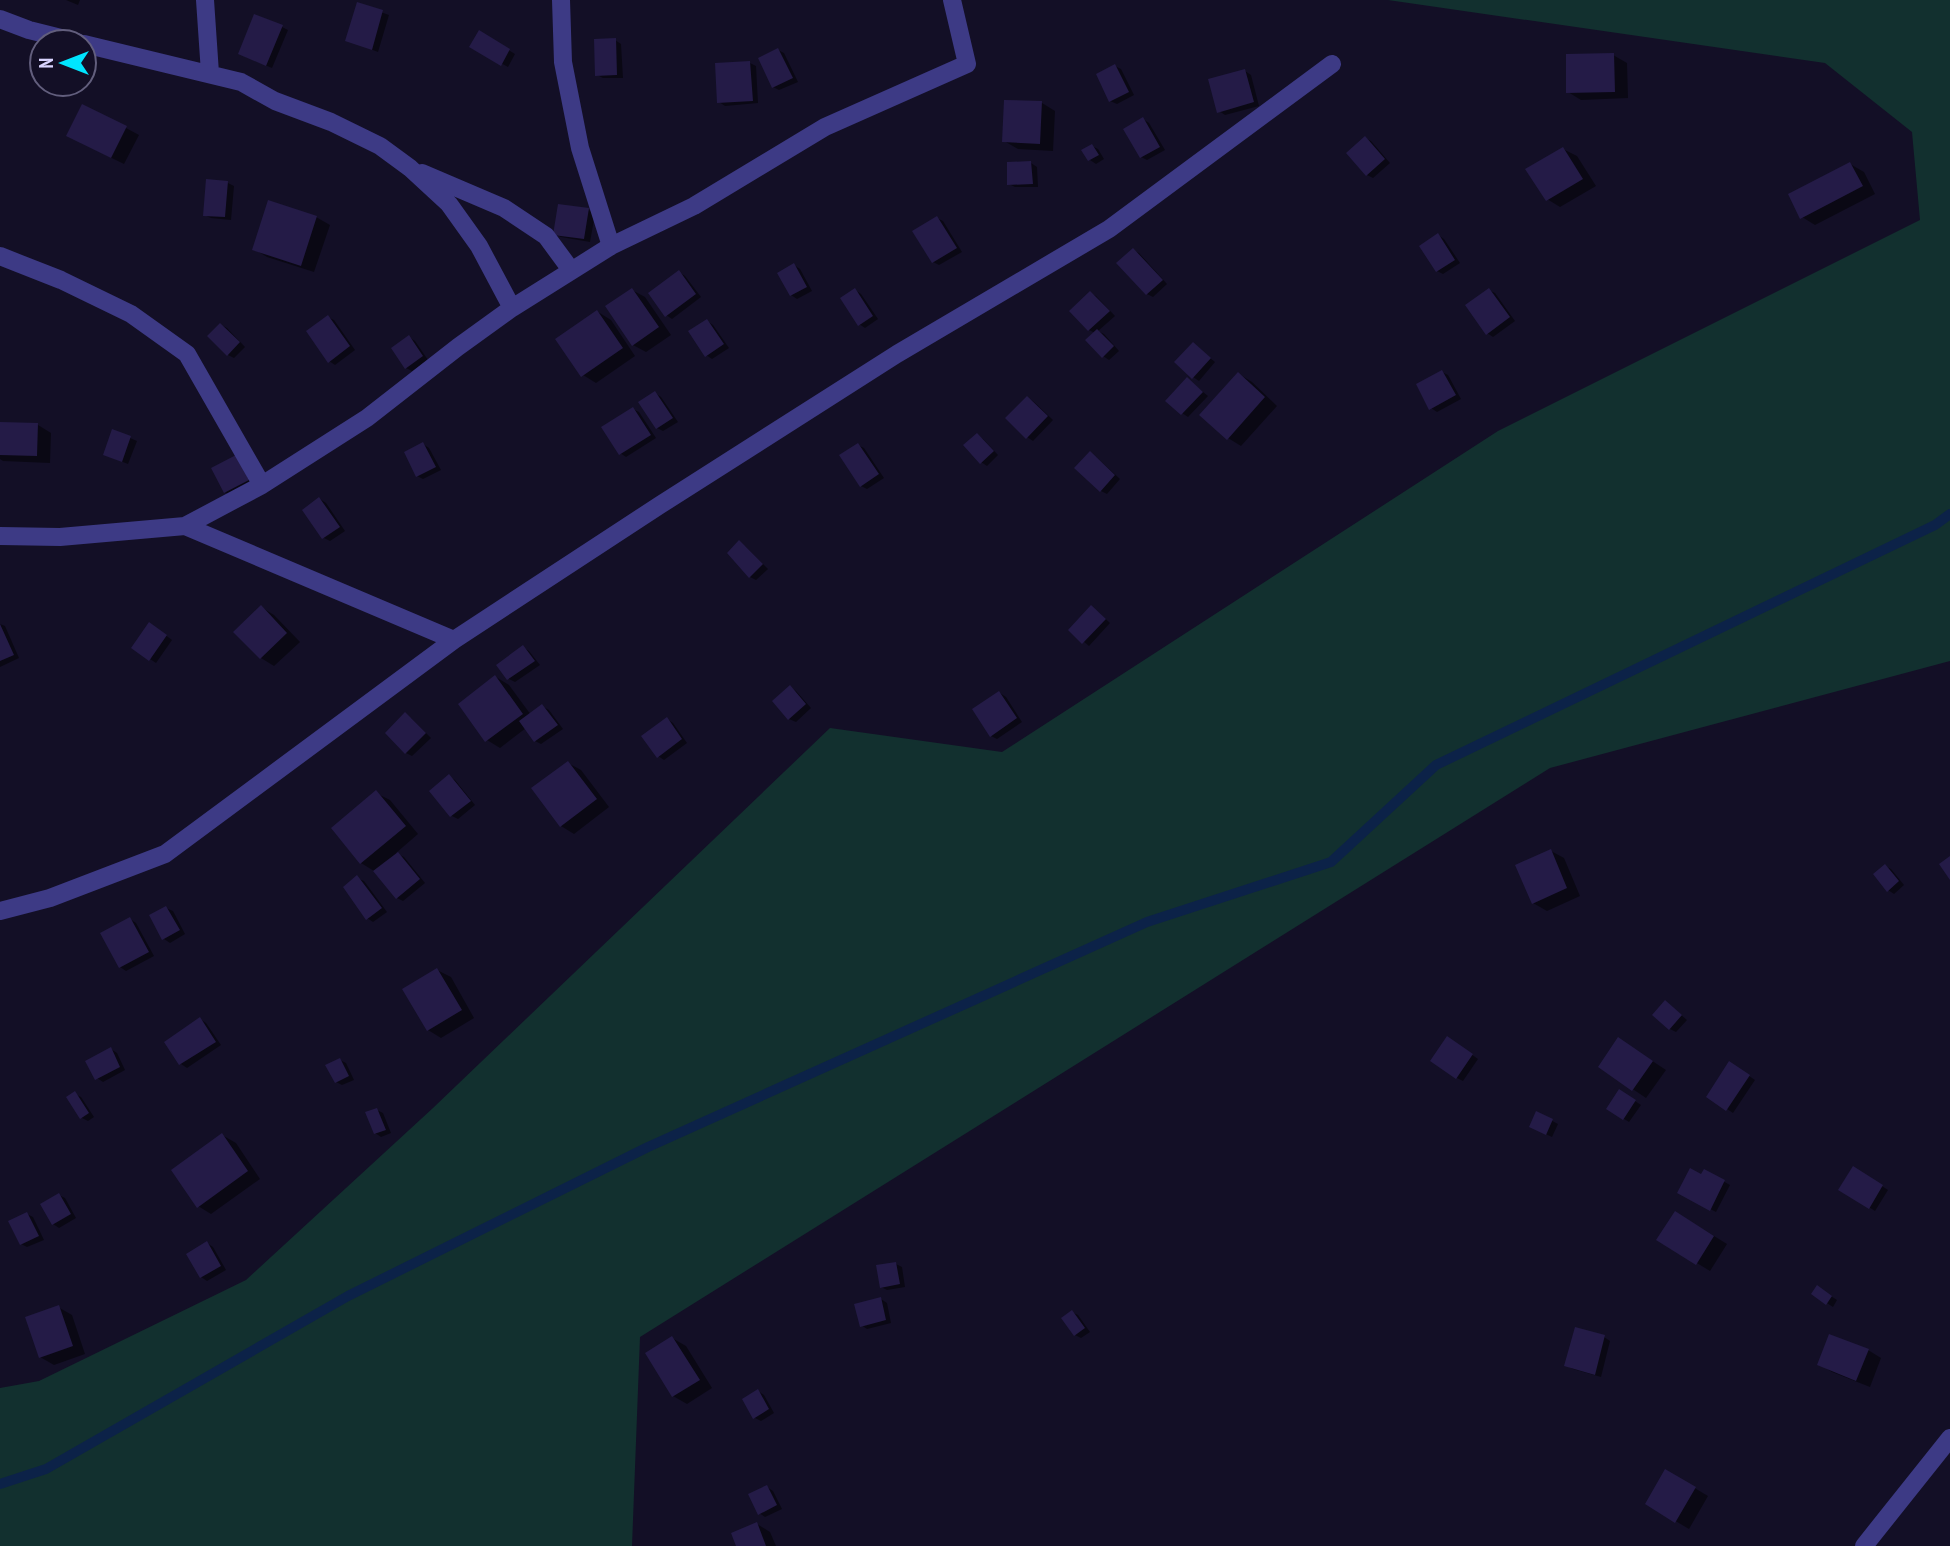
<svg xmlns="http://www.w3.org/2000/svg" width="1950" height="1546" viewBox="0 0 1950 1546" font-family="'PT Sans Narrow',sans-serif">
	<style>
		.green { fill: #12302f }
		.shadow { fill: #0007 }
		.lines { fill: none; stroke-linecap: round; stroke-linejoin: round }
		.stream { stroke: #0c2248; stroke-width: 10 }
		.building { fill: #241b47 }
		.street { stroke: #3d3a85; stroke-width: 18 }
	</style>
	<rect width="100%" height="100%" fill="#130f26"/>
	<path class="green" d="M1388,0H1950V661L1550,768L640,1337L632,1546H0V1388L39,1381L246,1280L433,1108L830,728L1002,752L1498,431L1920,220L1912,132L1825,63Z"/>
	<path class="shadow" d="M66,0H80L78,5Z
		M358,4L389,15L378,52L347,40Z
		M282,27L288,30L272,68L246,57Z
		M480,33L515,54L508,67L472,47Z
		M615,40L621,44L623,78H603L597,75Z
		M778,50L784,53L798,82L779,90L773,87Z
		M1613,55L1627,63L1628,98L1581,100L1568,92Z
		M750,63L756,66L758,103L725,106L719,102Z
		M1115,66L1121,69L1134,95L1117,104L1110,101Z
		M1245,71L1251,75L1259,106L1225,115L1219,111Z
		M1042,103L1055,111L1053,151L1018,149L1004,141Z
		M1143,119L1149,123L1165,150L1147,160L1141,157Z
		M126,128L139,135L124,164L81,143Z
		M1365,138L1371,141L1390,163L1373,178L1367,175Z
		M1092,146L1098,149L1104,159L1096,164L1090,160L1084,151Z
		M1563,149L1577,156L1596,186L1560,207L1547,199Z
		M1031,163L1037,167L1038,187H1015L1009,184Z
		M1850,164L1864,172L1875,194L1815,225L1802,217Z
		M228,183L234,186L231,220L211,218L204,215Z
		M589,210L595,214L590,242L561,237L555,234Z
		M316,217L330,225L314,272L267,257L254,249Z
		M937,218L943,221L962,252L939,265L933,262Z
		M1438,235L1444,239L1460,263L1443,274L1437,271Z
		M1133,250L1139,253L1167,284L1153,297L1147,294Z
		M794,265L800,269L812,291L797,299L791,295Z
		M679,272L685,276L701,297L672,319L666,315Z
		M632,290L645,297L671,335L646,352L633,345Z
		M855,290L861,294L878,319L865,328L859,324Z
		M1489,290L1495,293L1515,321L1493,337L1487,333Z
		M1090,293L1096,296L1115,316L1098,331L1104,334L1119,351L1109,360L1103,356L1095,333L1089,330Z
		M598,312L611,320L635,356L596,383L583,375Z
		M328,317L334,320L355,350L335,365L329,361Z
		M707,321L713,325L729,348L712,359L706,355Z
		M221,325L227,328L245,347L234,358L228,355Z
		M409,337L415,341L428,360L412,371L406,368Z
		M1193,344L1215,362L1199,381L1193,377Z
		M1442,372L1448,375L1461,399L1437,412L1431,408Z
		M1239,374L1252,382L1277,406L1241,446L1228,438Z
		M1187,379L1208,396L1188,417L1182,413Z
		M655,393L661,397L678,422L663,431L657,428Z
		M1028,398L1034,402L1053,420L1033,441L1027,437Z
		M633,409L639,412L656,438L626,457L620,453Z
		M0,424L38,425L51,433L50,463L3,461L0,459Z
		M114,431L137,441L128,464L105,455Z
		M977,435L983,439L998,455L987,466L981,462Z
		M423,444L429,448L441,470L423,479L417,476Z
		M858,445L864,448L884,478L867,489L861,486Z
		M236,457L254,484L231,496L225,492Z
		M1096,457L1120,479L1107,494L1101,491Z
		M320,499L326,503L345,531L330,541L324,538Z
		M745,546L768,569L756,580L750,577Z
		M261,607L274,615L300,642L274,666L261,658Z
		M1097,611L1110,623L1089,646L1070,630Z
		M0,624L5,626L19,658L0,667Z
		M156,628L172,640L156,663L150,659Z
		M523,647L529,651L540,665L515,682L509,679L499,665Z
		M496,677L509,685L531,715L542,706L549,710L563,729L541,744L535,741L526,728L500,748L487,740Z
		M790,687L796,691L811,708L796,722L789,719L774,701Z
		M1000,693L1006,697L1022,722L997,739L991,736Z
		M411,718L431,738L412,756L406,753L387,733Z
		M667,719L673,723L687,743L664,760L658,756Z
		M568,763L581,770L609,807L574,834L561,826Z
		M449,776L455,780L475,805L458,819L452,816L432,791Z
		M376,793L390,800L418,834L396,853L404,857L425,883L403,901L397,898L374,871L361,863Z
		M1551,851L1564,858L1580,896L1547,911L1533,903Z
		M1885,866L1891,869L1904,885L1894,894L1888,890Z
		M357,878L364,881L387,912L373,922L367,918Z
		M166,908L173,911L185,934L170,943L164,939Z
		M130,919L136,923L154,956L126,971L120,967Z
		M437,970L451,977L474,1018L441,1038L428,1030Z
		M1666,1002L1687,1020L1676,1032L1670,1029Z
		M200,1019L206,1023L221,1045L187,1068L181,1064L166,1042Z
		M1619,1039L1666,1070L1646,1098L1600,1067Z
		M1454,1042L1478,1059L1463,1081L1457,1078Z
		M111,1049L117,1053L125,1070L103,1082L97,1078Z
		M340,1060L346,1063L354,1080L342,1085L336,1082Z
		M1730,1063L1755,1080L1733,1113L1708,1096Z
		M1620,1091L1641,1105L1629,1122L1608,1109Z
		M75,1094L81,1097L94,1117L88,1121L82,1118Z
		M377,1110L383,1113L391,1133L381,1137L375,1133Z
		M1537,1113L1558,1124L1552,1137L1537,1130Z
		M222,1135L236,1143L260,1179L211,1214L198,1206Z
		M1854,1168L1888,1190L1875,1211L1841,1189Z
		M1705,1171L1730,1185L1716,1212L1679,1193L1702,1177Z
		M59,1195L65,1198L76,1218L59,1228L53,1224Z
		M27,1214L33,1217L44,1240L27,1247L21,1244Z
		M1688,1220L1727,1244L1710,1271L1659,1240Z
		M207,1243L213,1247L226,1270L207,1281L201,1277Z
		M896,1264L902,1267L905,1287L887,1290L881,1287Z
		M1823,1291L1837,1300L1833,1307L1813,1294Z
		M881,1299L887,1303L891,1323L867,1329L861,1325Z
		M58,1307L72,1315L85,1354L54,1365L40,1357Z
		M1072,1312L1078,1315L1090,1332L1081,1338L1075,1335Z
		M1604,1337L1610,1341L1601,1377L1573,1369L1567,1366Z
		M672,1338L686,1346L712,1388L687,1404L673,1396Z
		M1868,1350L1881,1358L1870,1387L1832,1372L1819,1364Z
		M758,1391L764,1395L774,1413L761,1421L755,1418Z
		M1666,1471L1708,1496L1689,1529L1647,1504Z
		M767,1487L773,1491L782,1509L765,1517L759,1513Z
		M757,1524L770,1532L776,1546H738Z"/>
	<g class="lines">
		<path class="stream" d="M0,1484L46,1469L348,1296L648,1147L1147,922L1331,862L1436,765L1935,525L1950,514"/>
	</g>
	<path class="building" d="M357,2L383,10L372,50L345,41Z
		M254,14L283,25L266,66L238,54Z
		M479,30L510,49L501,66L469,47Z
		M616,38L617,75L595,76L594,39Z
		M778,48L793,78L772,88L758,58Z
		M1614,53L1615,92L1566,93V54Z
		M750,61L753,101L717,103L715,63Z
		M1115,64L1129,92L1109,102L1096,74Z
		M1245,69L1254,102L1217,113L1208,79Z
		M1004,100L1042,101L1040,144L1002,142Z
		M82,104L127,126L111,158L66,136Z
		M1143,117L1160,147L1140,158L1123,129Z
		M1365,136L1385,159L1366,176L1346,153Z
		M1092,144L1099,155L1088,161L1081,150Z
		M1563,147L1583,179L1546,201L1525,169Z
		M1031,161L1033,184L1007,185V162Z
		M1850,162L1863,186L1800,219L1788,194Z
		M206,179L228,181L225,217L203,216Z
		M268,200L317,216L301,266L252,250Z
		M558,204L589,208L584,239L553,235Z
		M937,216L957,248L932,263L912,231Z
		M1438,233L1455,260L1436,272L1419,246Z
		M1133,248L1163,280L1146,295L1116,263Z
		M794,263L807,287L790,296L777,273Z
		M679,270L696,294L665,317L648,293Z
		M632,288L659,327L632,346L605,306Z
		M855,288L873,316L858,326L840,298Z
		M1489,288L1510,317L1486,335L1465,305Z
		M1090,291L1110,311L1088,331L1069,311Z
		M597,310L623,348L581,377L555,339Z
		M328,315L350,346L328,363L306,331Z
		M707,319L724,344L705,357L688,331Z
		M220,323L240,342L227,356L207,336Z
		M1097,329L1114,346L1102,358L1085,340Z
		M409,335L423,356L405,369L391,348Z
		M1193,342L1211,358L1192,379L1174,362Z
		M1442,370L1456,395L1429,410L1416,384Z
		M1238,372L1265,397L1227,440L1199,415Z
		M1187,377L1203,392L1181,415L1165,401Z
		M655,391L673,418L656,429L638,402Z
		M1027,396L1048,416L1026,439L1005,418Z
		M633,407L651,435L619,455L601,427Z
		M0,422L38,423L37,456L0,455Z
		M112,429L131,436L122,462L103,455Z
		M977,433L994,451L980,464L963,445Z
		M423,442L436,467L416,477L404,452Z
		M858,443L879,474L860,487L839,455Z
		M1090,451L1115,475L1100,492L1074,468Z
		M236,455L249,480L224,493L211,468Z
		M319,497L340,527L322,539L302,510Z
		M739,540L763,564L749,578L727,553Z
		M261,605L287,633L260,659L233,632Z
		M1091,605L1106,619L1082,644L1068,630Z
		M149,622L167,635L149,661L131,648Z
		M0,624L14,655L0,661Z
		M523,645L535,661L507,680L496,665Z
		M495,675L523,714L485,742L458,704Z
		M790,685L806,704L788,720L772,701Z
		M999,691L1017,718L990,737L972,709Z
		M542,704L558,725L534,742L519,721Z
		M405,712L426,733L405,754L385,733Z
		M667,717L682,739L657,758L641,736Z
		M568,761L597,799L560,827L531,788Z
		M449,774L471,801L450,817L429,791Z
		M376,790L406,826L360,864L331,828Z
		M1551,849L1567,888L1532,904L1515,865Z
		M398,852L420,879L396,899L373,871Z
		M1950,856V880L1939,864Z
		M1885,864L1899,881L1887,892L1873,874Z
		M357,875L382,908L366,920L343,887Z
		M166,906L180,930L162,940L149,915Z
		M130,917L149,952L119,968L100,933Z
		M437,968L462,1010L427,1031L402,989Z
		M1665,1000L1682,1015L1669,1030L1652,1015Z
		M200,1017L216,1042L179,1065L164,1042Z
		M1447,1036L1473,1054L1456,1079L1430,1061Z
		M1618,1037L1653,1061L1632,1091L1598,1067Z
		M111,1047L120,1067L95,1080L85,1061Z
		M340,1058L349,1076L335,1083L325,1065Z
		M1729,1061L1750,1075L1726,1111L1706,1097Z
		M1619,1089L1636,1100L1623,1120L1606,1109Z
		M75,1091L89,1113L80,1119L66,1097Z
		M377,1108L386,1130L374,1134L365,1112Z
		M1536,1111L1553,1119L1546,1135L1529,1127Z
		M222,1133L248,1171L197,1208L171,1170Z
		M1853,1166L1883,1185L1869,1209L1838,1190Z
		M1690,1168L1701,1174L1704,1169L1725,1180L1710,1211L1677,1193Z
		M59,1193L71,1214L52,1225L40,1204Z
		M1675,1211L1714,1236L1696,1265L1656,1240Z
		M27,1212L39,1236L20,1245L8,1221Z
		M207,1241L221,1266L200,1278L186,1254Z
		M896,1262L900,1284L880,1288L876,1265Z
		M1817,1285L1832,1296L1826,1305L1811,1294Z
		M881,1297L886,1320L860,1327L854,1304Z
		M59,1305L73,1346L39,1358L25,1317Z
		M1072,1310L1085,1328L1074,1336L1061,1318Z
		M1575,1327L1605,1335L1595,1375L1564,1366Z
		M1829,1334L1869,1349L1856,1381L1817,1365Z
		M672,1336L700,1380L672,1397L645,1353Z
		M758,1389L769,1409L753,1419L742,1399Z
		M1665,1469L1696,1487L1675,1523L1645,1504Z
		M767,1485L777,1505L758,1515L748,1494Z
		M757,1522L766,1546H736L731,1533Z"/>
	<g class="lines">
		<path class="street" d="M205,0L210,73
			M561,0L563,62L580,148L611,246
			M0,19L29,30L77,42
			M84,44L241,82L275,101L331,122L380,146L410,168L449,204L479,246L512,308
			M422,173L504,208L546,236L571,270
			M0,256L61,280L131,314L187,354L262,485
			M185,526L262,485L367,418L458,347L512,308L611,246L694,206L825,127L967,64L952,0
			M0,536L60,537L185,526L454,640L660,505L897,354L1109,229L1332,64
			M0,911L50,898L165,854L454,640
			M1864,1546L1950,1438"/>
	</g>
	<g transform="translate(63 63) rotate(270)"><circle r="33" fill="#130f26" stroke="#625e7d" stroke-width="2"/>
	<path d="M0-5L12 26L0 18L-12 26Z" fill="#00e5ff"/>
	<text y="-10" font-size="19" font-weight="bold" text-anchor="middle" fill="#d9d4ff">N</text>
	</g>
</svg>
